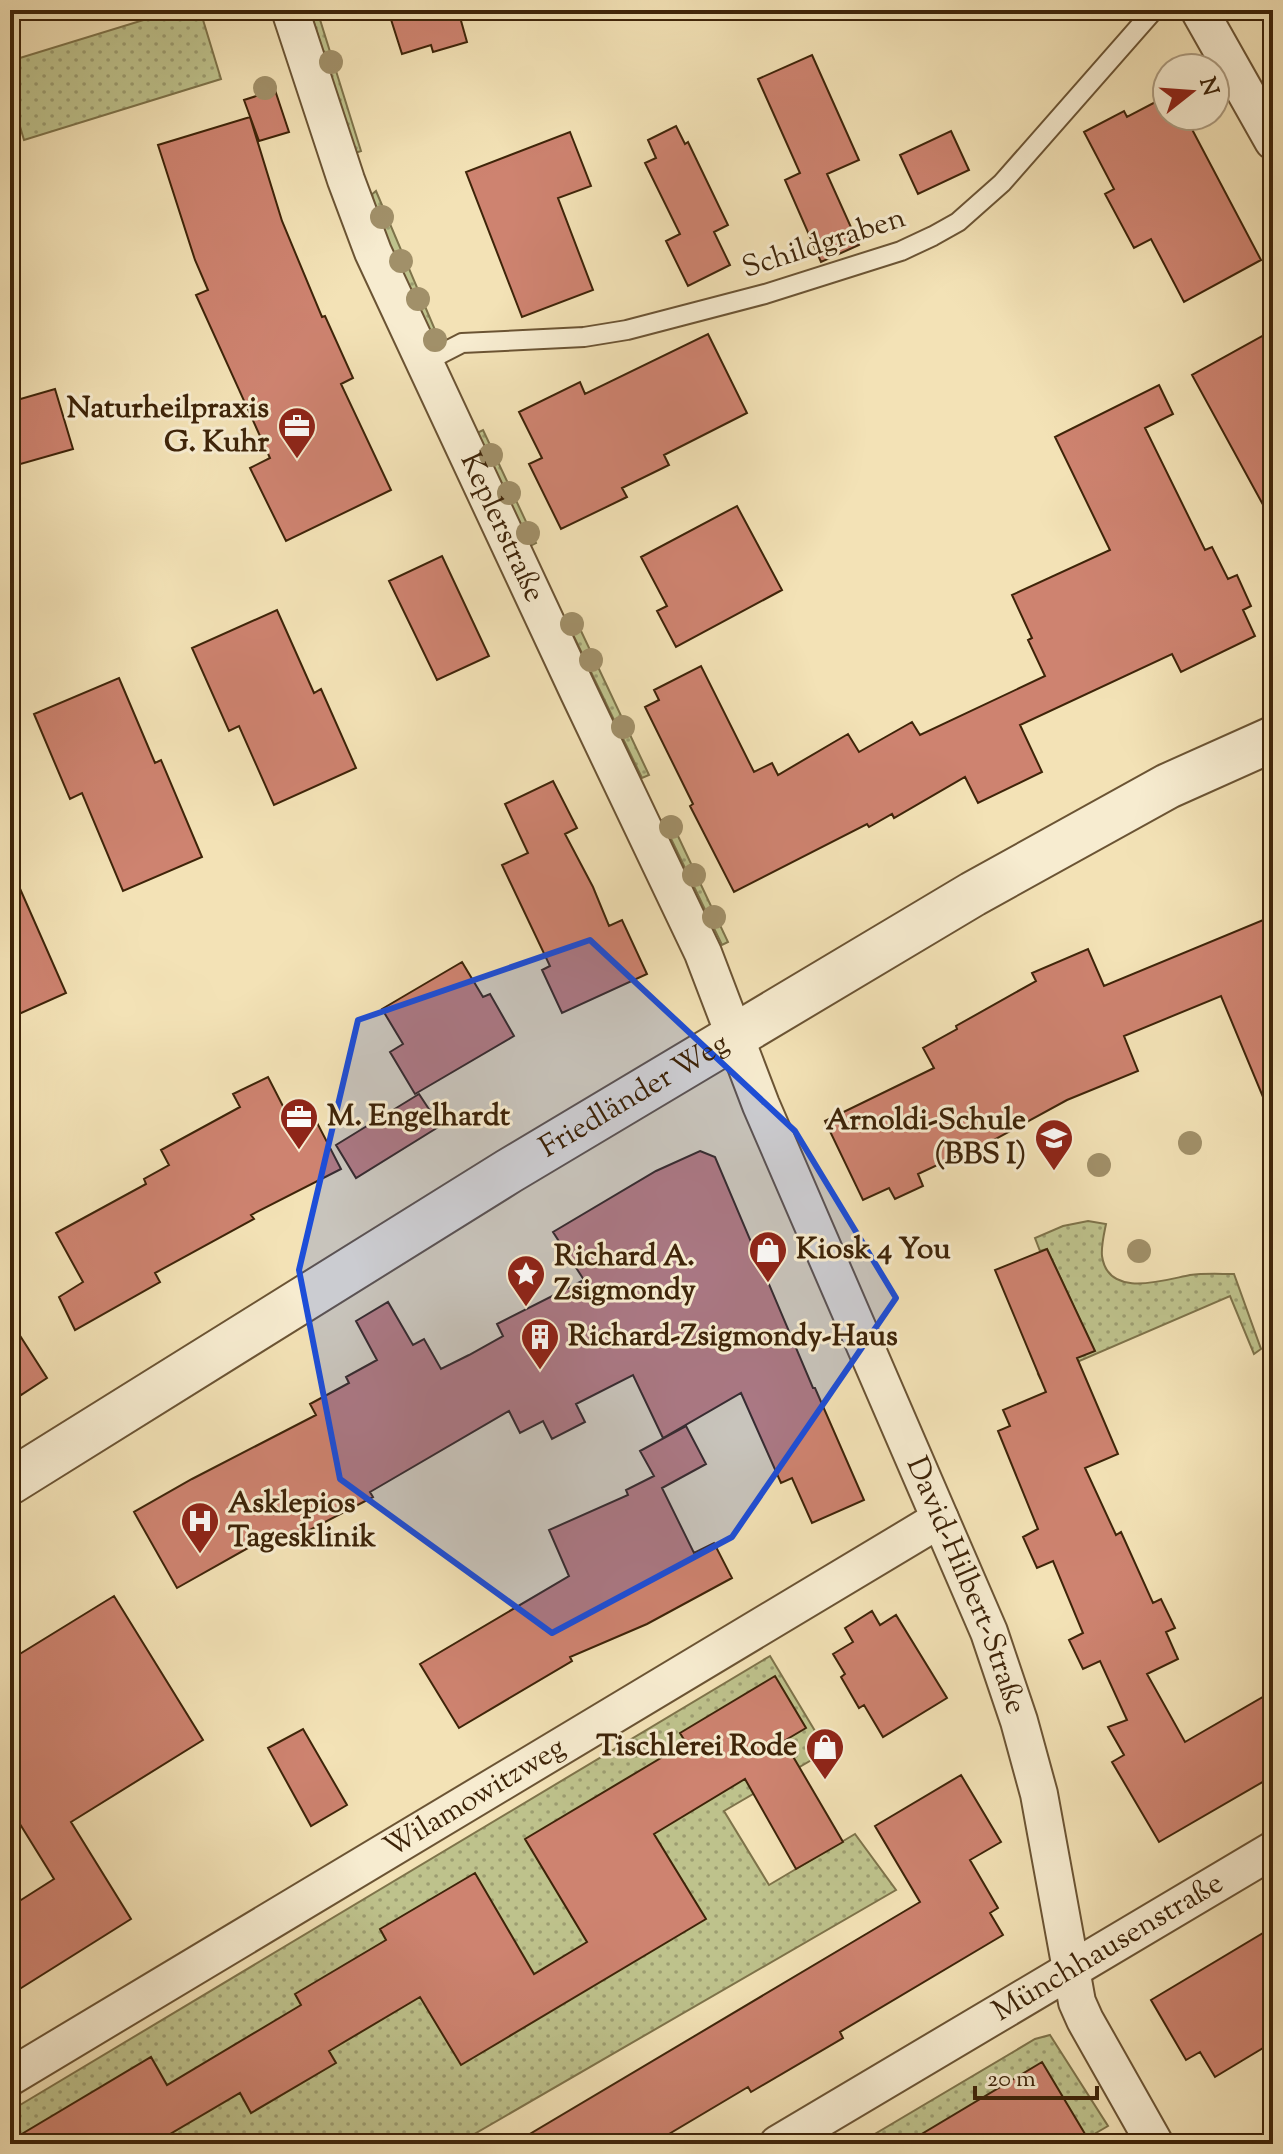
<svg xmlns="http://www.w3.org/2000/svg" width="1283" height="2154" viewBox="0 0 1283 2154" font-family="'Sorts Mill Goudy',serif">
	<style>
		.grass { fill: url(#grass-dots); stroke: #7e734a; stroke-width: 2 }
		.building { fill: #ce8370; stroke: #3e2409; stroke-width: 2 }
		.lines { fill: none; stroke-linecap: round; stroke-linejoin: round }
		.service-casing { stroke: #6b5434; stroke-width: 22 }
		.minor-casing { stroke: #6b5434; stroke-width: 40 }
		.tertiary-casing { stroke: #6b5434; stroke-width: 48 }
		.service { stroke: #f7ecd0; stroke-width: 18 }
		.minor { stroke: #f7ecd0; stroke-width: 36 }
		.tertiary { stroke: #f7ecd0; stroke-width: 44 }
		.tree { fill: #a19069 }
		.marked { fill: #1d4ed8; fill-opacity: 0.2; stroke: #1d4ed8; stroke-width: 6; stroke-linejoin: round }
		.labels { text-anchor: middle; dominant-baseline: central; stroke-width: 6; stroke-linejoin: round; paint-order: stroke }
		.street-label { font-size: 30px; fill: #3e2409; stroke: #f7ecd0 }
		.poi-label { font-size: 30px; font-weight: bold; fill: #3e2409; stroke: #f7ecd0; text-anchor: start }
	</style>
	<defs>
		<pattern id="grass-dots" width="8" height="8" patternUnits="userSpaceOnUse" patternTransform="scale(2)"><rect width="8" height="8" fill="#bec28c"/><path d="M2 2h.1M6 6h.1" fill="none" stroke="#9c9d71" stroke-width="1.8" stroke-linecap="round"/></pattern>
	</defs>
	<rect width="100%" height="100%" fill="#f3e2b6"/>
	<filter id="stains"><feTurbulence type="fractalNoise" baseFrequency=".0025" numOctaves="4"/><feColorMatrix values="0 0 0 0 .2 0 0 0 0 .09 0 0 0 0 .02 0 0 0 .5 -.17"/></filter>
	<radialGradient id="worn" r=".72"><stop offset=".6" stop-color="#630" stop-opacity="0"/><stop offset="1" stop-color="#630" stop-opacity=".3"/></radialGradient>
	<path class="grass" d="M176,10H200L221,79L24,140L10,93V61Z
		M310,10H317L361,151L355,153Z
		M376,191L441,344L434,347L387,242L370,196Z
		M483,430L536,543L530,546L477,433Z
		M573,614L649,775L642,778L565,618Z
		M669,817L728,942L722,945L662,820Z
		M1088,1221L1106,1224C1104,1234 1101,1246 1102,1256C1108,1299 1164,1280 1190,1275C1204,1273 1220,1274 1234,1274L1261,1349L1254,1354L1230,1296L1040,1378L1038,1374L1094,1350L1047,1249L1040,1251L1035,1238L1063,1226Z
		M770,1656L827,1751L724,1811L769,1885L855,1834L896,1890L457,2144H10V2111Z
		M1050,2035L1108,2126L1077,2144H858L1035,2039Z"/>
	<path class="building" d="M388,10H458L467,42L433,52L431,45L402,54Z
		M812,55L859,160L827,174L859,245L821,262L785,180L800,173L758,79Z
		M275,90L289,132L259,141L244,100Z
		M1167,96V116H1185L1261,260L1184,302L1151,239L1134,248L1105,194L1114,189L1084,132L1124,111L1127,117Z
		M250,117L282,221L322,317L325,316L353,378L341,384L391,490L286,541L250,468L270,458L196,295L208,290L195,260L158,145Z
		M676,126L685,144L688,142L728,225L714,232L730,265L688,286L666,241L680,234L645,163L656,158L648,140Z
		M951,131L969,170L918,194L900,155Z
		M570,132L591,186L558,198L593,290L522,317L466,172Z
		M1273,330V523L1192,375Z
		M708,334L747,413L664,455L669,465L622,488L627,497L561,529L529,464L542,458L519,412L580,382L585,394Z
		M1159,385L1173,414L1145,428L1205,550L1212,547L1228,579L1237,575L1251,606L1243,610L1255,636L1181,672L1172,654L1020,725L1042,772L978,803L965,777L894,818L892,814L869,827L867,824L734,892L690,806L693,804L645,707L659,700L654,690L701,666L754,772L772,763L778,775L848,734L859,752L912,722L920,735L1045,676L1028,640L1032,638L1012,595L1110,550L1055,437Z
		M55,389L73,449L10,467V402Z
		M737,506L782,590L676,647L657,611L667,606L641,557Z
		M442,556L489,656L437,680L389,581Z
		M277,610L314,693L321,689L356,768L274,805L239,726L229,731L192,648Z
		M119,678L155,763L161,760L202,857L123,891L82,793L70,799L34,714Z
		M553,781L577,828L565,834L593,887L609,926L622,920L647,974L562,1013L542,970L550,966L502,865L528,853L505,804Z
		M10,866L66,993L10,1018Z
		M1273,916V1121L1221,996L1124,1036L1138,1071L1067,1100L981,1147L980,1145L918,1174L923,1186L895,1199L889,1188L863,1200L825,1121L934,1068L923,1048L957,1029L956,1026L1036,981L1032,973L1088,949L1104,986Z
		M462,962L483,997L490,994L514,1036L415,1094L390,1052L403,1044L382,1009Z
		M268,1077L288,1116L302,1109L305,1116L312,1113L341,1169L251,1215L254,1219L155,1273L160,1282L75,1330L59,1297L83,1282L56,1233L146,1184L144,1179L169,1165L161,1150L240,1107L233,1094Z
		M419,1094L440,1126L356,1178L336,1145Z
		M700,1151L715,1157L813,1388H815L864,1500L812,1523L792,1478L781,1483L741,1393L663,1438L633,1375L576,1404L585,1422L552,1439L543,1421L520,1433L509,1411L370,1492L373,1497L279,1546L275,1538L265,1542L264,1539L177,1588L134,1512L192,1479L316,1415L310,1404L349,1383L346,1377L377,1360L356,1321L388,1302L413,1345L424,1339L441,1369L469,1355L503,1336L497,1324L584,1280L553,1232L656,1171Z
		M1047,1249L1095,1351L1077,1358L1118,1454L1085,1468L1116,1535L1121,1532L1153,1603L1161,1599L1175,1628L1166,1632L1178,1659L1147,1674L1185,1742L1273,1691V1776L1159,1842L1112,1762L1124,1755L1108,1727L1127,1720L1100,1661L1083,1669L1069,1640L1083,1633L1053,1561L1037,1568L1023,1537L1038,1529L998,1431L1010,1426L1003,1410L1046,1392L995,1270Z
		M10,1320L47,1378L21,1395L10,1378Z
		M686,1426L706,1464L662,1488L694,1553L714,1543L732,1578L647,1624L570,1657L572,1661L459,1728L420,1664L569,1576L549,1530L628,1495L626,1490L654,1476L640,1451Z
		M114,1596L203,1740L71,1822L131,1919L10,1995V1907L54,1879L10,1808V1660Z
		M872,1611L880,1625L896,1615L947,1698L883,1737L864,1705L859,1708L841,1677L845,1674L833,1654L853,1642L845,1628Z
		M775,1676L806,1728L784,1741L843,1842L796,1869L745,1779L654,1834L706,1919L461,2065L420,1997L329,2051L336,2063L251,2113L240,2093L153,2144H10V2141L151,2057L167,2085L301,2005L295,1994L386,1940L380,1929L475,1873L534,1974L587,1942L525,1839L686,1743L680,1733Z
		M303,1729L347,1805L311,1826L268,1748Z
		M961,1775L1001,1842L970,1860L998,1908L990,1913L1003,1935L840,2032L843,2038L751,2092L748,2087L652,2144H513L920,1902L875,1826Z
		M1273,1927V2042L1215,2077L1200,2052L1186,2060L1151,2000Z
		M1042,2062L1091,2144H905Z"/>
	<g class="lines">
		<defs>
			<path id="service" d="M423,363L462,343L584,337L627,330L765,294L901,251L933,236L958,222L1002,183L1154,10"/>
			<g id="minor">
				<path id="s1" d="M290,10L346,180L373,252L579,693L703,953L761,1105L989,1632L1019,1721L1039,1794L1077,2002L1085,2020L1155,2144"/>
				<path d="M1199,10L1273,141"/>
				<path id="s2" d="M10,2077L940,1519"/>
				<path id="s3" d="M778,2144L1273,1850"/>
			</g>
			<g id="tertiary">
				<path id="s4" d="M10,1482L509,1171L973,894L1168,786L1273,739"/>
			</g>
		</defs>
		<use href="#service" class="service-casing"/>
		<use href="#minor" class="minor-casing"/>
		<use href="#tertiary" class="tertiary-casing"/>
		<use href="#service" class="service"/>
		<use href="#minor" class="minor"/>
		<use href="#tertiary" class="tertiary"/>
	</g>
	<g class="tree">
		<circle cx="331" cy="62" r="12"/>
		<circle cx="265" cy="88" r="12"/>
		<circle cx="382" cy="217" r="12"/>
		<circle cx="401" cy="261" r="12"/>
		<circle cx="418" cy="299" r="12"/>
		<circle cx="435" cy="340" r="12"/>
		<circle cx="491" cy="455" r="12"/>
		<circle cx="509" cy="493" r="12"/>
		<circle cx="528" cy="533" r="12"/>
		<circle cx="572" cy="624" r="12"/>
		<circle cx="591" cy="660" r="12"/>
		<circle cx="623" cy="727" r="12"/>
		<circle cx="671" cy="827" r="12"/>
		<circle cx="694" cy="875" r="12"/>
		<circle cx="714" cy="917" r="12"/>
		<circle cx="1190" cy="1143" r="12"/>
		<circle cx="1099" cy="1165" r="12"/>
		<circle cx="1139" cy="1251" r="12"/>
	</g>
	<path class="marked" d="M590,940L795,1131L896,1298L732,1537L552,1633L340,1479L299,1270L358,1020Z"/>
	<defs>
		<symbol id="office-pin" viewBox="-11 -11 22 30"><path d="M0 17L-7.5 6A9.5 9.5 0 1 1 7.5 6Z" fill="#8f2418" stroke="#f7ecd0"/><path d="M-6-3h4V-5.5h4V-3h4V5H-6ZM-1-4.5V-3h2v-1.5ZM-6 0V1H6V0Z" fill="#fff"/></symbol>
		<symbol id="school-pin" viewBox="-11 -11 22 30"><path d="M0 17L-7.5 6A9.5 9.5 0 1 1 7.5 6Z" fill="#8f2418" stroke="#f7ecd0"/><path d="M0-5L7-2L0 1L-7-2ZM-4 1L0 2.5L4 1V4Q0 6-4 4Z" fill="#fff"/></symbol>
		<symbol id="shop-pin" viewBox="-11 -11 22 30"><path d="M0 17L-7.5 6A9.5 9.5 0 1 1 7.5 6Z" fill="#8f2418" stroke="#f7ecd0"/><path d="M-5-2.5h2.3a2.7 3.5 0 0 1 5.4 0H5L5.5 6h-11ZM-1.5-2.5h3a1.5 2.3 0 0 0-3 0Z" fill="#fff"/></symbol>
		<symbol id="sight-pin" viewBox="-11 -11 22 30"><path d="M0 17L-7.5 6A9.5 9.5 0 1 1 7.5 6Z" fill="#8f2418" stroke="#f7ecd0"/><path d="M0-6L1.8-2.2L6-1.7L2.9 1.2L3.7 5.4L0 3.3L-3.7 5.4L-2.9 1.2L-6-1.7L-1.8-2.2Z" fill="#fff"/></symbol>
		<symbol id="building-pin" viewBox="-11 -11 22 30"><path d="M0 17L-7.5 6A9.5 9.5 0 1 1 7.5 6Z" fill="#8f2418" stroke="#f7ecd0"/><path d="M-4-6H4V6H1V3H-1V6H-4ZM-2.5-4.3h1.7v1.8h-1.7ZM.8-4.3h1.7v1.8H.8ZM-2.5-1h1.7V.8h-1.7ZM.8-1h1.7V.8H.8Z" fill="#fff"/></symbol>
		<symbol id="hospital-pin" viewBox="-11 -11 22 30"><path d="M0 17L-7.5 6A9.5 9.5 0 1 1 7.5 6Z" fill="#8f2418" stroke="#f7ecd0"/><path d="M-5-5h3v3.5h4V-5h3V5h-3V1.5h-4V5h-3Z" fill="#fff"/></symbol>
	</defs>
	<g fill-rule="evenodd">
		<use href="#office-pin" x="275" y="404" width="44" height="60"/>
		<use href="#office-pin" x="277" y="1095" width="44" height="60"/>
		<use href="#school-pin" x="1032" y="1116" width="44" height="60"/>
		<use href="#shop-pin" x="746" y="1228" width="44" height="60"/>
		<use href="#sight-pin" x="504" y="1252" width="44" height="60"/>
		<use href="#building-pin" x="518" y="1315" width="44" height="60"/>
		<use href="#hospital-pin" x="178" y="1499" width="44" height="60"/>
		<use href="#shop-pin" x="803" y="1725" width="44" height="60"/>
	</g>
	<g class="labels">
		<g class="street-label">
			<text transform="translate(824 244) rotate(-18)">Schildgraben</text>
			<text stroke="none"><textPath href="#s1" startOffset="560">Keplerstraße</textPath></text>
			<text stroke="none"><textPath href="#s4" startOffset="734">Friedländer Weg</textPath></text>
			<text stroke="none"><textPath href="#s1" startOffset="1716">David-Hilbert-Straße</textPath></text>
			<text stroke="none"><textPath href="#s2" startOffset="542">Wilamowitzweg</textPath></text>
			<text stroke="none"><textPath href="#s3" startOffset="384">Münchhausenstraße</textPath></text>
		</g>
		<g class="poi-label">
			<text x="269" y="409" text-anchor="end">Naturheilpraxis<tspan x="269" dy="34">G. Kuhr</tspan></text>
			<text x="327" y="1117">M. Engelhardt</text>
			<text x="1026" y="1121" text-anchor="end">Arnoldi-Schule<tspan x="1026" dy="34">(BBS I)</tspan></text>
			<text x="796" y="1250">Kiosk 4 You</text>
			<text x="554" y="1257">Richard A.<tspan x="554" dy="34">Zsigmondy</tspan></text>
			<text x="568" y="1337">Richard-Zsigmondy-Haus</text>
			<text x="228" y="1504">Asklepios<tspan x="228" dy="34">Tagesklinik</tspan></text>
			<text x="797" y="1747" text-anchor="end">Tischlerei Rode</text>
		</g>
	</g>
	<rect width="1283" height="2154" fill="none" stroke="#f3e2b6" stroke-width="40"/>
	<rect x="12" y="12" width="1259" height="2130" fill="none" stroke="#3e2409" stroke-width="4"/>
	<rect x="20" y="20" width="1243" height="2114" fill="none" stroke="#3e2409" stroke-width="2"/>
	<g transform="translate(1191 92) rotate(73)"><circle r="38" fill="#f7ecd0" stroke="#ad9c80" stroke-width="2"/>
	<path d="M0-6L14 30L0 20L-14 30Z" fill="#8f2418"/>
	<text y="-12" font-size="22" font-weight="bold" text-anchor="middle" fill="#3e2409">N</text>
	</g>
	<path d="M975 2086v12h122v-12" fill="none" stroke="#3e2409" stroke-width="4"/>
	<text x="987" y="2086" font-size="24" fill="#3e2409" stroke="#f7ecd0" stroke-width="6" paint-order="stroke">20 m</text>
	<rect width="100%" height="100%" filter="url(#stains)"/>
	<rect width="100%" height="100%" fill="url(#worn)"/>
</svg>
